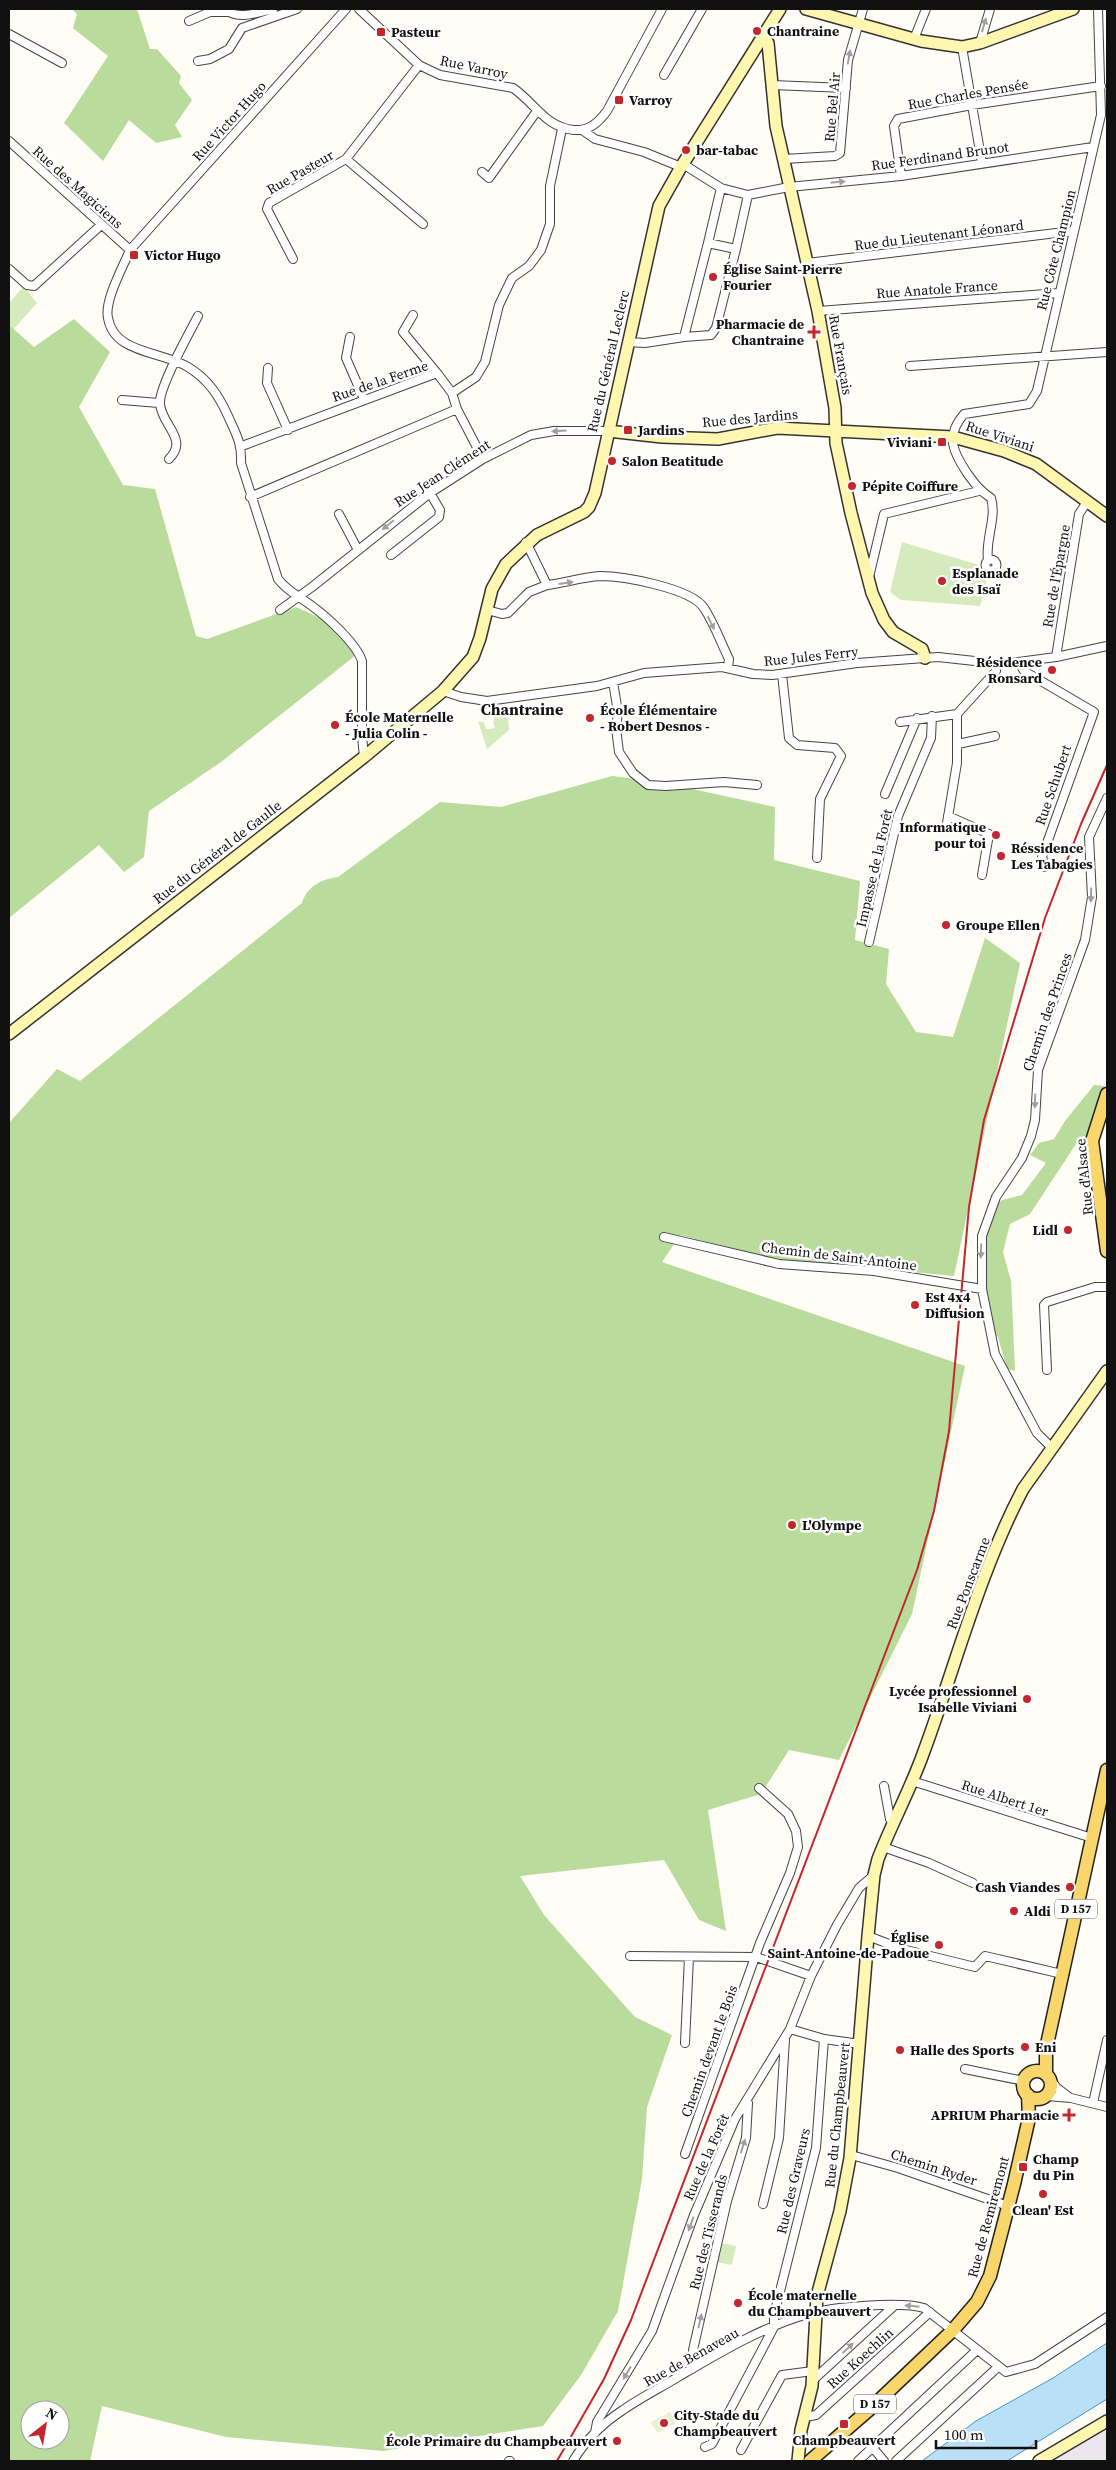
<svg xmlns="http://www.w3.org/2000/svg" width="1116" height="2470" viewBox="0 0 1116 2470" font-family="'Source Serif 4',serif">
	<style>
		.industrial { fill: #eee6ef }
		.green { fill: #d5ebbd }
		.forest { fill: #b9dc9c; fill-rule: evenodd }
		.pitch { fill: #e6f2cf }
		.water { fill: #b9e0f7; stroke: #3f96cf }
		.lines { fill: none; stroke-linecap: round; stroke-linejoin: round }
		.street-casing { stroke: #444; stroke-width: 10 }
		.secondary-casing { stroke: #333; stroke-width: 14 }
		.primary-casing { stroke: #222; stroke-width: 15 }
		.street { stroke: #fff; stroke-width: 8 }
		.secondary { stroke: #fff6b0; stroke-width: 11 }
		.primary { stroke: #f9d66b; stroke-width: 12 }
		.rail { stroke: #c4262e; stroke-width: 2 }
		.oneway { fill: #a0a0a0 }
		.poi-dot { fill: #c4262e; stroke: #fff; stroke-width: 2 }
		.labels { text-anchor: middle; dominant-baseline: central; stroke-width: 5; stroke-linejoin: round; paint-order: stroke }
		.shield { fill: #fff; stroke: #585858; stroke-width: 1 }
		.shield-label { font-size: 12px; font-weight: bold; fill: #111 }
		.poi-label { font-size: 14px; font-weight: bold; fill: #111; stroke: #fff; text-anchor: start }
		.street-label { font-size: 14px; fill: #111; stroke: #fff }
		.quarter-label { font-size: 16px; font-weight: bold; fill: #111; stroke: #fff }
	</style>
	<rect width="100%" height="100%" fill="#fffdf5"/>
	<path class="industrial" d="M1107,2427V2461H1048Z"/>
	<path class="green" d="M24,286L37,303L11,332L9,329V303Z
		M902,542L979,565L987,575L985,591L980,606L901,600L890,592Z
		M495,717H508L509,730L487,749L478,721L484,723L486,729H492L495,727L493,723Z
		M721,2243L736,2246L732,2265L717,2262Z"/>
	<path class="forest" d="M72,9H137L150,49H157L181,76L179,83L192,100L175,125L182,137L156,143L129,120L103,161L64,123L108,56L73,28L77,14Z
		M74,319L110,352L79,407L123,485L155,489L196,636L207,639L296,607L329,622L356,655L221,762L149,811L144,857L124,872L99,845L9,918V325L34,347Z
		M612,776L660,782L775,807L774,860L860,881L855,940L889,949L886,984L916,1032L953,1037L985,938L1020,963L954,1276L767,1258L680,1235L662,1262L965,1366L912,1614L839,1760L789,1750L761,1794L708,1810L726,1931L699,1920L664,1860L520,1876L544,1915L635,2017L672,2035L647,2107L642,2179L618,2311L581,2375L543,2426L383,2451L226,2437L102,2406L90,2461H9V1123L57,1069L80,1081L302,903C307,886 322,879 338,877L440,802L501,807ZM30,2410H60V2440H30Z
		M1094,1085L1104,1086L1087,1138L1076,1144L1030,1214L1010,1224L1003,1252L1011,1281L1015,1371L1007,1369L998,1337L992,1334L984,1293L986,1215L1002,1200L1022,1195L1046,1163L1030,1155L1039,1143L1054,1139L1065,1121Z"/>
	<path class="pitch" d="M670,2412L676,2423L657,2433L651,2422Z"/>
	<path class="water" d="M1107,2343V2399L1007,2461H922L976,2421L1053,2378Z"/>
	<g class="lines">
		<defs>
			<path id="street" d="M226,9C236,21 260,12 273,9
				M346,9L130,250C123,267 104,301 108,318C114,354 162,351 188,367C208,379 219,396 228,416C236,434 242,443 241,463L278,579C288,592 299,596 312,606C327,617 356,643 362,661V736L364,757
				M359,9L419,65L440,75L513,88C535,103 545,127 574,130C589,131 598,123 607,111L662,9
				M189,21L210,12H229
				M9,34L62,63
				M914,39L926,9
				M980,43L990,9
				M962,47L982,163
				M198,61L210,59L229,49L242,28L297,9
				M664,75L702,9
				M772,85L846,88
				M582,130L595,139L644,152L681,167
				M9,141L130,250
				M346,159L423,224
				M784,159L835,156L840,153L848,60L863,9
				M683,164L721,188L748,195L789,187L901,176L1093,147
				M482,172L489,178L537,111
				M901,176L894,126L898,119L972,105L1101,86
				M721,188L708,243L736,249L748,195
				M708,243L684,337L711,335L716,328L736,249
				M293,259L267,209L269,203L346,159L419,65
				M807,263L1073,231
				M9,269L27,285L34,286L101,225
				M818,311L1058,293
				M413,315L403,332L437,373
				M350,337L346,358L364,399
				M628,342L645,343L684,337
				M910,366L1107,352
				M268,368L267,383L288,430
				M452,393L476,377L485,362L499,305L512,278L529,266L541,250L550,224V186L562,129
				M122,400L159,403
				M242,446L437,373L452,393L457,409L483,459
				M169,459C189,439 162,426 160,404C158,388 190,332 198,316
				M250,497L457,409
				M339,514L358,550
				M526,542L547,585C564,583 583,577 600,576C623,576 691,588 704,608C714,623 721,643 729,659L728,668
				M391,555L439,517L440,510L430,493
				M985.5 565a5.5 5.5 0 1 1 11 0a5.5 5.5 0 1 1-11 0Z
				M988,560C985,539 997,518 991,498C980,491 975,484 967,473C953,452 945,436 964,414L1029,404L1037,391L1101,115L1098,9
				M869,577L884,514L979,491
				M280,610L312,587L430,493L483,459L531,435L554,431H608
				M487,610L502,614L508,613L529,592L547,585
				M1056,657L1079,514L1087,502
				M1019,662L1024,671L1094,712L1042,857L1045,867
				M782,674L789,738L797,745L835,748L841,756L820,799L817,858
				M613,682L618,712L616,728L619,752L633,773L648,785L666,786L724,782L757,785
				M443,691L461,697L487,701L597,686L644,673L722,667L753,674L772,675L857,663L938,657L1002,664L1056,657L1107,646
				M900,722L957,714
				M958,744L995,736
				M885,794L917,718
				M948,816L989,834L982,875
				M946,829L957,763V714L996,671V664
				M869,942L898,816L931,738L932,716
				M664,1237L779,1264L874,1271L982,1289
				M1047,1370L1044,1305L1047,1302L1095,1287H1107
				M1052,1448L1037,1433L995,1354L982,1289V1236L996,1197L1022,1158L1031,1136L1035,1120L1038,1070L1085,940L1092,897L1089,837L1107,798
				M912,1781L1092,1838
				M884,1786L890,1819L893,1824
				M883,1847L929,1863L973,1883
				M868,1936L902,1949L975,1967L985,1956L1062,1974
				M630,1956L756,1957L811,1976
				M790,2029L824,2039L860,2044
				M685,2043L689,1957
				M965,2069L1024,2081
				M1050,2079L1057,2088L1069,2097
				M1047,2096L1071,2098L1107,2107
				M1093,2103L1107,2040
				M685,2154L760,1943L790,1873L798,1847L796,1831L788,1814L759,1788
				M851,2155L898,2168L1008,2206
				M763,2204L779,2138L785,2039
				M692,2369L693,2350L727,2201L746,2138L748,2103
				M812,2381L895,2305
				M805,2417L816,2415L930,2312
				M595,2433L597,2422L652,2331L694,2215L735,2119L790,2029L811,1976L837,1925L859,1888L874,1875
				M705,2447L712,2444L774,2327V2315L816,2148L824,2039
				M873,2448L884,2461
				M741,2450L782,2375L813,2371
				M509,2461H510
				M573,2461C585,2441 603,2423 623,2410C640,2398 660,2388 678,2377C719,2353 762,2327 808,2314C832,2307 900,2301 924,2308L1006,2372L1035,2364L1107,2317
				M858,2461L977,2350
				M896,2461L998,2367"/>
			<path id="secondary" d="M806,9L921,41L962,47L980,43L1073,9
				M762,38L768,43L776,126L818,311L835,408L836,443L851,513L872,593L884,620L893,632L922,649L925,658
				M608,431L662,437L718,439L777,428L953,437L1004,451L1036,464L1107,516
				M9,1034L364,757L443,691L473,657L480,638L492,589L506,564L537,535L584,512L589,507L595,493L659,206L681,167L780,9
				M798,2461L801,2430L812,2386L817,2296L840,2211L850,2158L868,1936L874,1875L878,1859C892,1823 910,1790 923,1754C956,1665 979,1573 1023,1489L1107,1371
				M1039,2461L1107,2421"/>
			<path id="primary" d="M1107,1094L1092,1141L1107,1251
				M1023 2085a14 14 0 1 1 28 0a14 14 0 1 1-28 0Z
				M1046,2073V2049L1107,1770
				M810,2461L871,2408L953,2330L977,2302L990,2276L1014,2184L1029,2118L1028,2095"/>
		</defs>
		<use href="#street" class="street-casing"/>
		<use href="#secondary" class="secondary-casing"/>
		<use href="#primary" class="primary-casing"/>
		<use href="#street" class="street"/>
		<use href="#secondary" class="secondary"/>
		<use href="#primary" class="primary"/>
		<path class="rail" d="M557,2461L604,2379L631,2320L917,1570L934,1511L949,1431L969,1207L984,1120L1045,918L1081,824L1107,765"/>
	</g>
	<defs><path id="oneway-solid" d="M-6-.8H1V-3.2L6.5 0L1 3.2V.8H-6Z" transform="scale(1.25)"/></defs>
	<g class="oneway">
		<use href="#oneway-solid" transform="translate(984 25) rotate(-74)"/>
		<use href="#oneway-solid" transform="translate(849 57) rotate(-80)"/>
		<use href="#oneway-solid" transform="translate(838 182) rotate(-6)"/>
		<use href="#oneway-solid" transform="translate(559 431) rotate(176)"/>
		<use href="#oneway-solid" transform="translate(388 525) rotate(141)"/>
		<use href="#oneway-solid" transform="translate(566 583) rotate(-8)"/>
		<use href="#oneway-solid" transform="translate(711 623) rotate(64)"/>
		<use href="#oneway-solid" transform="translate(1091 895) rotate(92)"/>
		<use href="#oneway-solid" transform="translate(1035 1101) rotate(92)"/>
		<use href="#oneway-solid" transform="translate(981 1251) rotate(92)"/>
		<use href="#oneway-solid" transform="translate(743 2146) rotate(-73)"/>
		<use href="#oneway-solid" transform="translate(691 2224) rotate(110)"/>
		<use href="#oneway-solid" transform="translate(912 2306) rotate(-174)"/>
		<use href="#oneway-solid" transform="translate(700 2321) rotate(-77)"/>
		<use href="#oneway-solid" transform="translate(848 2348) rotate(-43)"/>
		<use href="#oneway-solid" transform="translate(627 2373) rotate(121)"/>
	</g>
	<g class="poi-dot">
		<circle cx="757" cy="31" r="5"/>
		<rect x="376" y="27" width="10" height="10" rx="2.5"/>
		<rect x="614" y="95" width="10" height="10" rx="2.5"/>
		<circle cx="686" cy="150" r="5"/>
		<rect x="129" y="250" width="10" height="10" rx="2.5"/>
		<circle cx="713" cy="277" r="5"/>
		<path d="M811.5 324.5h5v5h5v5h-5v5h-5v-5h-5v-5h5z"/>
		<rect x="623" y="425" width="10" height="10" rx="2.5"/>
		<rect x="937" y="437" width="10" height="10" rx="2.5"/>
		<circle cx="612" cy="461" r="5"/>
		<circle cx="852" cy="486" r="5"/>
		<circle cx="942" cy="581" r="5"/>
		<circle cx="1052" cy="670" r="5"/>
		<circle cx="590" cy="718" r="5"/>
		<circle cx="335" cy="725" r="5"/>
		<circle cx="996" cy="835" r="5"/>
		<circle cx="1001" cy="856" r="5"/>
		<circle cx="946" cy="925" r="5"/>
		<circle cx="1068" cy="1230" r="5"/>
		<circle cx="915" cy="1305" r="5"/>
		<circle cx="792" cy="1525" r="5"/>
		<circle cx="1027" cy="1699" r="5"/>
		<circle cx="1070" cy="1887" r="5"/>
		<circle cx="1014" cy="1911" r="5"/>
		<circle cx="939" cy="1945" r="5"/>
		<circle cx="1025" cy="2047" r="5"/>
		<circle cx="900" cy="2050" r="5"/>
		<path d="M1066.5 2107.5h5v5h5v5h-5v5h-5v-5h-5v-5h5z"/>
		<rect x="1018" y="2162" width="10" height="10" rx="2.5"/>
		<circle cx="1043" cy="2194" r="5"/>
		<circle cx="738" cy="2303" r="5"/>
		<circle cx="664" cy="2423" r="5"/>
		<rect x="839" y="2419" width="10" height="10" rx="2.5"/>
		<circle cx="617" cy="2441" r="5"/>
	</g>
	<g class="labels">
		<g class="shield">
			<rect x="1055" y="1899.5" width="42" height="19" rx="4"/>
			<rect x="854" y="2394.5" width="42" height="19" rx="4"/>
		</g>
		<g class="shield-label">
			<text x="1076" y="1909">D 157</text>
			<text x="875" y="2404">D 157</text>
		</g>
		<g class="poi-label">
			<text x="767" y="31">Chantraine</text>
			<text x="391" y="32">Pasteur</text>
			<text x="629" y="100">Varroy</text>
			<text x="696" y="150">bar-tabac</text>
			<text x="144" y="255">Victor Hugo</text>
			<text x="723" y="269">Église Saint-Pierre<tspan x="723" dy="16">Fourier</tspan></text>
			<text x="804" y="324" text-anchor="end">Pharmacie de<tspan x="804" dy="16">Chantraine</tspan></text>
			<text x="638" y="430">Jardins</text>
			<text x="932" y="442" text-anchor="end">Viviani</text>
			<text x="622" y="461">Salon Beatitude</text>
			<text x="862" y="486">Pépite Coiffure</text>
			<text x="952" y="573">Esplanade<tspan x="952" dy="16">des Isaï</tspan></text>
			<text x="1042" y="662" text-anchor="end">Résidence<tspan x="1042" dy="16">Ronsard</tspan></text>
			<text x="600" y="710">École Élémentaire<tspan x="600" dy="16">- Robert Desnos -</tspan></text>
			<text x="345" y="717">École Maternelle<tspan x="345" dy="16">- Julia Colin -</tspan></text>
			<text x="986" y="827" text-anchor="end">Informatique<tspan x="986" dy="16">pour toi</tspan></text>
			<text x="1011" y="848">Réssidence<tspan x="1011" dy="16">Les Tabagies</tspan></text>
			<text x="956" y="925">Groupe Ellen</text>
			<text x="1058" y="1230" text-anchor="end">Lidl</text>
			<text x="925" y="1297">Est 4x4<tspan x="925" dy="16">Diffusion</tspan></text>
			<text x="802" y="1525">L'Olympe</text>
			<text x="1017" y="1691" text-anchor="end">Lycée professionnel<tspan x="1017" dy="16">Isabelle Viviani</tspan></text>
			<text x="1060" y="1887" text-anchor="end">Cash Viandes</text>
			<text x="1024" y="1911">Aldi</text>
			<text x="929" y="1937" text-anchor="end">Église<tspan x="929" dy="16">Saint-Antoine-de-Padoue</tspan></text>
			<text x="1035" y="2047">Eni</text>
			<text x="910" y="2050">Halle des Sports</text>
			<text x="1059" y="2115" text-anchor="end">APRIUM Pharmacie</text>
			<text x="1033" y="2159">Champ<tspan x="1033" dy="16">du Pin</tspan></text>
			<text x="1043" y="2210" text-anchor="middle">Clean' Est</text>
			<text x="748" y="2295">École maternelle<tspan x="748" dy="16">du Champbeauvert</tspan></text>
			<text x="674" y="2415">City-Stade du<tspan x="674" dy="16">Champbeauvert</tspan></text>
			<text x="844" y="2440" text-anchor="middle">Champbeauvert</text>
			<text x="607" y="2441" text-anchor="end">École Primaire du Champbeauvert</text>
		</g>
		<g class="street-label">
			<text transform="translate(474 67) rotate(12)">Rue Varroy</text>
			<text transform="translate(968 94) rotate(-10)">Rue Charles Pensée</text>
			<text transform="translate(832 107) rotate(-85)">Rue Bel Air</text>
			<text transform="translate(229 121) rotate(-48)">Rue Victor Hugo</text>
			<text transform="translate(940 156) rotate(-8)">Rue Ferdinand Brunot</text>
			<text transform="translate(300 172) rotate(-30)">Rue Pasteur</text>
			<text transform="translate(78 187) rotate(42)">Rue des Magiciens</text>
			<text transform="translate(939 235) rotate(-7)">Rue du Lieutenant Léonard</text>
			<text transform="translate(1056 250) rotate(-76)">Rue Côte Champion</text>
			<text transform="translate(937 289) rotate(-4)">Rue Anatole France</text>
			<text transform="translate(841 355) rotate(80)">Rue Français</text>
			<text transform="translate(608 361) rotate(-77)">Rue du Général Leclerc</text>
			<text transform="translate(380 381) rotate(-19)">Rue de la Ferme</text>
			<text transform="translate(750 418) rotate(-5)">Rue des Jardins</text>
			<text transform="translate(1000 436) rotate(18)">Rue Viviani</text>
			<text transform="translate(442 473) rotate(-33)">Rue Jean Clément</text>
			<text transform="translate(1056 576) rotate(-80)">Rue de l'Épargne</text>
			<text transform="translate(811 656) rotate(-6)">Rue Jules Ferry</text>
			<text transform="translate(1053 785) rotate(-71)">Rue Schubert</text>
			<text transform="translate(217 852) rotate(-38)">Rue du Général de Gaulle</text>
			<text transform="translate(874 868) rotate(-77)">Impasse de la Forêt</text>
			<text transform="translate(1047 1012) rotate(-71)">Chemin des Princes</text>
			<text transform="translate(1084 1177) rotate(-96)">Rue d'Alsace</text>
			<text transform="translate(839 1256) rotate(7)">Chemin de Saint-Antoine</text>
			<text transform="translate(968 1583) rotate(-69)">Rue Ponscarme</text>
			<text transform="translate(1005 1798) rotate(18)">Rue Albert 1er</text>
			<text transform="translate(709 2051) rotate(-70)">Chemin devant le Bois</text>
			<text transform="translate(837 2115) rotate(-84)">Rue du Champbeauvert</text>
			<text transform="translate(706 2157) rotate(-66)">Rue de la Forêt</text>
			<text transform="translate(934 2167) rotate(18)">Chemin Ryder</text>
			<text transform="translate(793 2181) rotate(-77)">Rue des Graveurs</text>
			<text transform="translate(988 2217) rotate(-75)">Rue de Remiremont</text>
			<text transform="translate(708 2232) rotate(-76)">Rue des Tisserands</text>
			<text transform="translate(691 2357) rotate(-29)">Rue de Benaveau</text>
			<text transform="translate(860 2358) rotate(-42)">Rue Koechlin</text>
		</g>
		<g class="quarter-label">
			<text x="522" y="709">Chantraine</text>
		</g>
	</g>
	<rect width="1116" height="2470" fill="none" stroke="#111111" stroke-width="20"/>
	<g transform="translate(45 2425) rotate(31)"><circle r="24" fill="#ffffff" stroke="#a0a0a0"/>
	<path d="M0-4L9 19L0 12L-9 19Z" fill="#c4262e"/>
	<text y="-8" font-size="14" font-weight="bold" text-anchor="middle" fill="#111111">N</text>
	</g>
	<path d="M936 2440v8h100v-8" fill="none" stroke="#111111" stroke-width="2.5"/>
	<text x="944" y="2440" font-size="15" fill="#111111" stroke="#ffffff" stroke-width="4" paint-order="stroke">100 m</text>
</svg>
